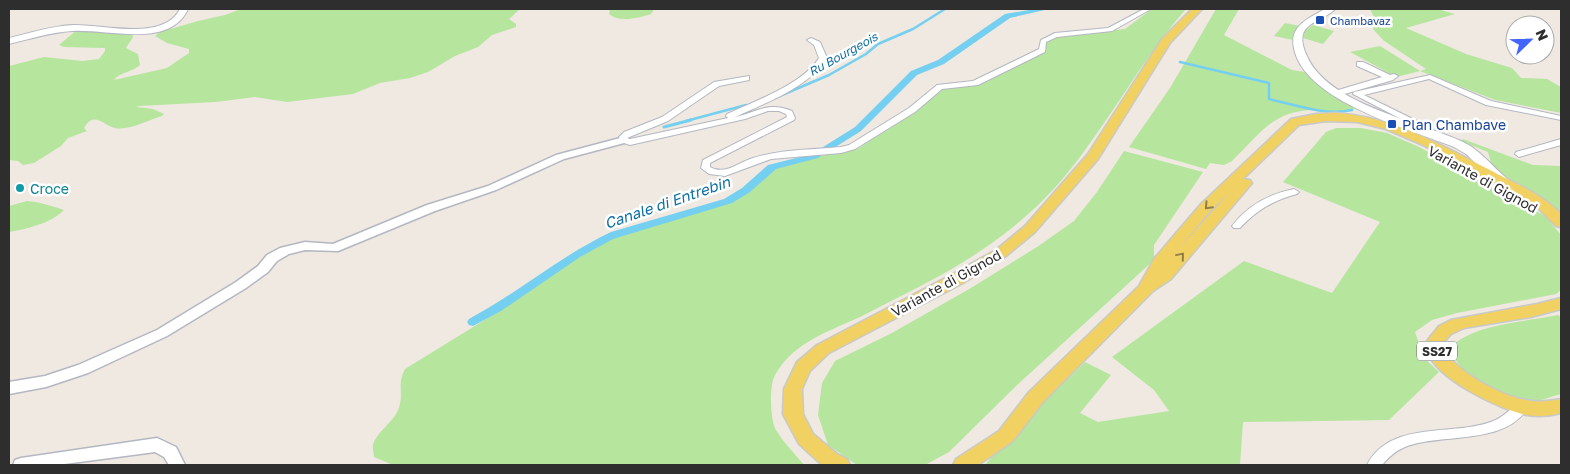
<svg xmlns="http://www.w3.org/2000/svg" width="1570" height="474" viewBox="0 0 1570 474" font-family="'Golos Text',sans-serif">
	<style>
		.green { fill: #b6e59e }
		.lines { fill: none; stroke-linecap: round; stroke-linejoin: round }
		.stream-far1 { stroke: #75cff0; stroke-width: 2.5 }
		.stream { stroke: #75cff0; stroke-width: 3 }
		.canal { fill: #75cff0; fill-rule: evenodd }
		.minor-casing { stroke: #b4b7c1; stroke-width: 2 }
		.tertiary-casing { stroke: #b4b7c1; stroke-width: 3 }
		.secondary-casing { stroke: #b4b7c1; stroke-width: 2 }
		.primary-casing { stroke: #c9c9c9; stroke-width: 3 }
		.minor { fill: #fff; fill-rule: evenodd }
		.tertiary { fill: #fff; fill-rule: evenodd }
		.secondary { fill: #fff; fill-rule: evenodd }
		.primary { fill: #f2d163; fill-rule: evenodd }
		.oneway { stroke: #908048 }
		.transit-dot { fill: #1a4fb4; stroke: #fff; stroke-width: 2 }
		.culture-dot { fill: #0f9aa8; stroke: #fff; stroke-width: 2 }
		.labels { text-anchor: middle; dominant-baseline: central; stroke-width: 5; stroke-linejoin: round; paint-order: stroke }
		.far-transit-label { font-size: 11px; fill: #164399; stroke: #fff; text-anchor: start }
		.far-water-label { font-size: 12px; font-style: italic; fill: #0d6fa3; stroke: #fff }
		.shield { fill: #fff; stroke: #6d6d6d; stroke-width: 1 }
		.shield-label { font-size: 12px; font-weight: bold; fill: #2e2e2e }
		.transit-label { font-size: 14px; fill: #164399; stroke: #fff; text-anchor: start }
		.street-label { font-size: 14px; fill: #2e2e2e; stroke: #fff }
		.culture-label { font-size: 14px; fill: #0d838f; stroke: #fff; text-anchor: start }
		.water-label { font-size: 15px; font-style: italic; fill: #0d6fa3; stroke: #fff }
	</style>
	<rect width="100%" height="100%" fill="#efe9e1"/>
	<path class="green" d="M241,9H520L509,19L516,24V27L492,35L478,47L455,56L428,72L410,78L380,83L353,94L287,102L255,97L215,102L139,106L136,107L153,109L164,114L162,116C148,120 129,131 115,128C104,126 94,110 84,128L87,131L68,138L61,146L34,163L23,165L18,161L9,160V66L44,57L82,61L99,59L105,51V48L64,47L59,45L78,29L132,34L133,37L126,48L138,54L140,65C133,72 120,72 114,80L167,68L189,53V49L167,43L155,36L160,32L198,21L225,15Z
		M608,9H654L651,14C638,18 620,23 609,14L610,11Z
		M1152,9H1186C1142,59 1111,119 1069,171C1046,200 1019,224 989,245C950,273 906,293 864,315C831,331 794,341 775,375C769,385 770,420 776,430C784,443 795,454 804,465H393L374,457C374,453 372,448 373,445C377,431 393,423 398,410C405,394 396,386 405,369L496,313L546,276L615,236L724,203L750,188L775,166L859,148L923,105L937,93L947,87L975,86L984,83L1045,51L1046,43L1058,36L1125,29Z
		M1216,9H1239L1224,35L1292,70L1305,72L1320,86L1360,106C1342,115 1334,110 1315,110C1273,110 1260,134 1232,161L1224,165L1210,163L1206,169L1129,147L1170,88Z
		M1370,9H1437L1455,14L1406,28L1466,54L1512,68L1521,78L1547,79L1561,87V113L1495,100L1420,71L1396,77L1350,52L1380,46L1420,71L1426,69L1383,40L1373,29L1375,19Z
		M1285,23L1300,26L1293,40L1274,36Z
		M1313,25L1334,31L1323,44L1303,38L1305,31Z
		M1336,128H1361L1387,133L1419,147L1545,216L1561,235V290L1556,294L1457,313L1432,320L1415,332L1424,358L1439,372L1389,420L1243,422L1240,465H985L1011,434L1085,362L1111,375L1080,413L1098,422L1169,411L1154,390L1112,357L1244,261L1332,293L1380,222L1283,182L1326,132Z
		M1463,139L1533,165L1561,166V219L1498,174L1492,167L1488,152L1461,141Z
		M1124,151L1203,172L1154,245V260L1016,386L949,452L925,465H857L828,445L818,415L822,383L835,361L892,333L971,288L1037,247L1074,221L1097,192Z
		M27,201C40,202 52,206 64,210C52,223 26,229 9,232V206Z
		M1558,315L1561,317V394C1552,396 1541,401 1531,402C1510,403 1468,379 1457,362C1453,356 1454,350 1455,343C1482,323 1525,322 1558,315Z"/>
	<g class="lines">
		<path class="stream-far1" d="M1180,62L1269,83V99C1295,105 1326,116 1352,110
			M775,98L829,75L866,54L878,44L913,29L945,9
			M686,121L746,105"/>
		<path class="stream" d="M664,127L691,120"/>
		<path class="canal" d="M1035,9H1049L1010,18L944,64L917,75L861,131L818,158L776,169L750,192L732,203L613,239L580,257L501,311L473,326L469,325L467,322L469,319C518,293 560,256 611,232L724,199L742,188L768,165L812,154L855,127L911,71L938,60L1005,14Z"/>
		<defs>
			<path id="minor" d="M1144,9H1151L1112,31L1057,37L1046,42L1045,52L978,85L942,89L915,112L855,149L841,153L771,159L725,176L709,174L701,168L703,160L787,117L786,114L779,111H768L745,119L630,145L621,142L619,137L624,132L662,117L714,82L749,76V80L719,86L668,121L627,138L630,139L728,118L726,116L727,114C755,101 803,84 819,58L814,45L807,40L811,38L820,42L827,58C810,87 765,103 735,117C757,112 769,101 792,111L795,118L794,120L710,163V167C724,175 737,164 750,159C779,149 811,150 841,147L849,145L909,108L937,85L973,81L1039,49L1041,40L1055,33L1108,28Z
				M1357,62H1363L1390,75L1394,74L1398,76L1393,80L1341,95H1335V91L1382,77L1357,66Z
				M1430,75L1491,101L1561,116V120L1486,105L1429,79L1364,95L1429,127L1430,129L1426,132L1353,94L1354,92Z
				M1561,139V145L1519,157L1515,154L1516,152Z
				M1294,189L1299,192L1297,194C1274,200 1257,210 1240,228H1234L1232,226C1248,205 1269,194 1294,189Z
				M1522,402L1526,404L1528,407C1506,447 1438,432 1403,448C1394,452 1388,458 1382,465H1367C1391,419 1454,437 1493,421C1505,417 1513,405 1522,402Z"/>
			<path id="tertiary" d="M624,137L629,140L628,142L564,159L496,190L435,211L338,251L305,250L289,254L277,261L268,272L246,288L167,336L88,373L46,387L9,394V382L45,376L78,365L157,330L236,282L258,266L267,255L280,248L305,242L333,244L427,205L488,186L556,155Z
				M157,438L176,447L185,465H169L164,457L155,452L57,465H13L15,460L21,458Z"/>
			<path id="secondary" d="M180,9H188C170,49 108,29 73,31C51,32 30,39 9,44V38C30,33 51,26 73,25C103,24 163,42 180,9Z
				M1325,9H1335C1327,18 1308,21 1303,34C1301,41 1304,50 1307,56C1327,104 1419,121 1463,142C1480,150 1492,166 1506,178L1508,181L1506,184H1498L1466,154L1454,147C1409,129 1317,104 1297,58C1285,29 1303,21 1325,9Z"/>
			<path id="primary" d="M1192,9H1202L1170,43L1098,159L1035,232L1006,256L963,283L829,353L810,371L802,389L803,414L813,434L837,454L847,459L850,465H822L799,444L783,414L784,389L797,362L817,345L951,275L996,250L1025,226L1088,154L1162,39Z
				M1336,113C1394,117 1440,145 1490,170C1514,183 1542,194 1561,214V227L1556,226L1539,209L1516,195L1423,145L1386,129L1357,122L1326,121L1299,125L1243,179L1250,180L1252,183L1171,279L1153,291L1043,402L1013,441L978,465H953L956,459L999,431L1029,392L1139,286L1154,259L1201,204L1291,119L1316,114ZM1229,193L1176,252L1211,210Z
				M1561,298V309L1531,317L1464,328L1451,334L1444,342C1445,346 1445,350 1447,353C1458,373 1504,397 1526,400C1538,403 1550,401 1561,399V413C1550,416 1538,417 1527,415C1501,410 1436,379 1428,352C1427,349 1427,344 1427,341L1439,326L1451,320L1537,304Z"/>
		</defs>
		<use href="#minor" class="minor-casing"/>
		<use href="#tertiary" class="tertiary-casing"/>
		<use href="#secondary" class="secondary-casing"/>
		<use href="#primary" class="primary-casing"/>
		<use href="#minor" class="minor"/>
		<use href="#tertiary" class="tertiary"/>
		<use href="#secondary" class="secondary"/>
		<use href="#primary" class="primary"/>
	</g>
	<defs><path id="oneway-chevron" d="M-2-3.5L2.5 0L-2 3.5" fill="none" stroke-width="1.6" stroke-linecap="round" stroke-linejoin="round" transform="scale(1.25)"/></defs>
	<g class="oneway">
		<use href="#oneway-chevron" transform="translate(1208 206) rotate(133)"/>
		<use href="#oneway-chevron" transform="translate(1181 256) rotate(-50)"/>
	</g>
	<g class="transit-dot">
		<rect x="1315" y="15" width="10" height="10" rx="2.5"/>
		<rect x="1387" y="119" width="10" height="10" rx="2.5"/>
	</g>
	<circle class="culture-dot" cx="20" cy="188" r="5"/>
	<g class="labels">
		<g class="far-transit-label">
			<text x="1330" y="20">Chambavaz</text>
		</g>
		<g class="far-water-label">
			<text transform="translate(843 54) rotate(-29)">Ru Bourgeois</text>
		</g>
		<rect class="shield" x="1417" y="341.5" width="40" height="19" rx="4"/>
		<g class="shield-label">
			<text x="1437" y="351">SS27</text>
		</g>
		<g class="transit-label">
			<text x="1402" y="124">Plan Chambave</text>
		</g>
		<g class="street-label">
			<text transform="translate(1483 179) rotate(29)">Variante di Gignod</text>
			<text transform="translate(946 283) rotate(-29)">Variante di Gignod</text>
		</g>
		<g class="culture-label">
			<text x="30" y="188">Croce</text>
		</g>
		<g class="water-label">
			<text transform="translate(667 202) rotate(-19)">Canale di Entrebin</text>
		</g>
	</g>
	<rect width="1570" height="474" fill="none" stroke="#2e2e2e" stroke-width="20"/>
	<g transform="translate(1530 40) rotate(67)"><circle r="24" fill="#ffffff" stroke="#ababab"/>
	<path d="M0-4L9 19L0 12L-9 19Z" fill="#4264fb"/>
	<text y="-8" font-size="14" font-weight="bold" text-anchor="middle" fill="#2e2e2e">N</text>
	</g>
</svg>
